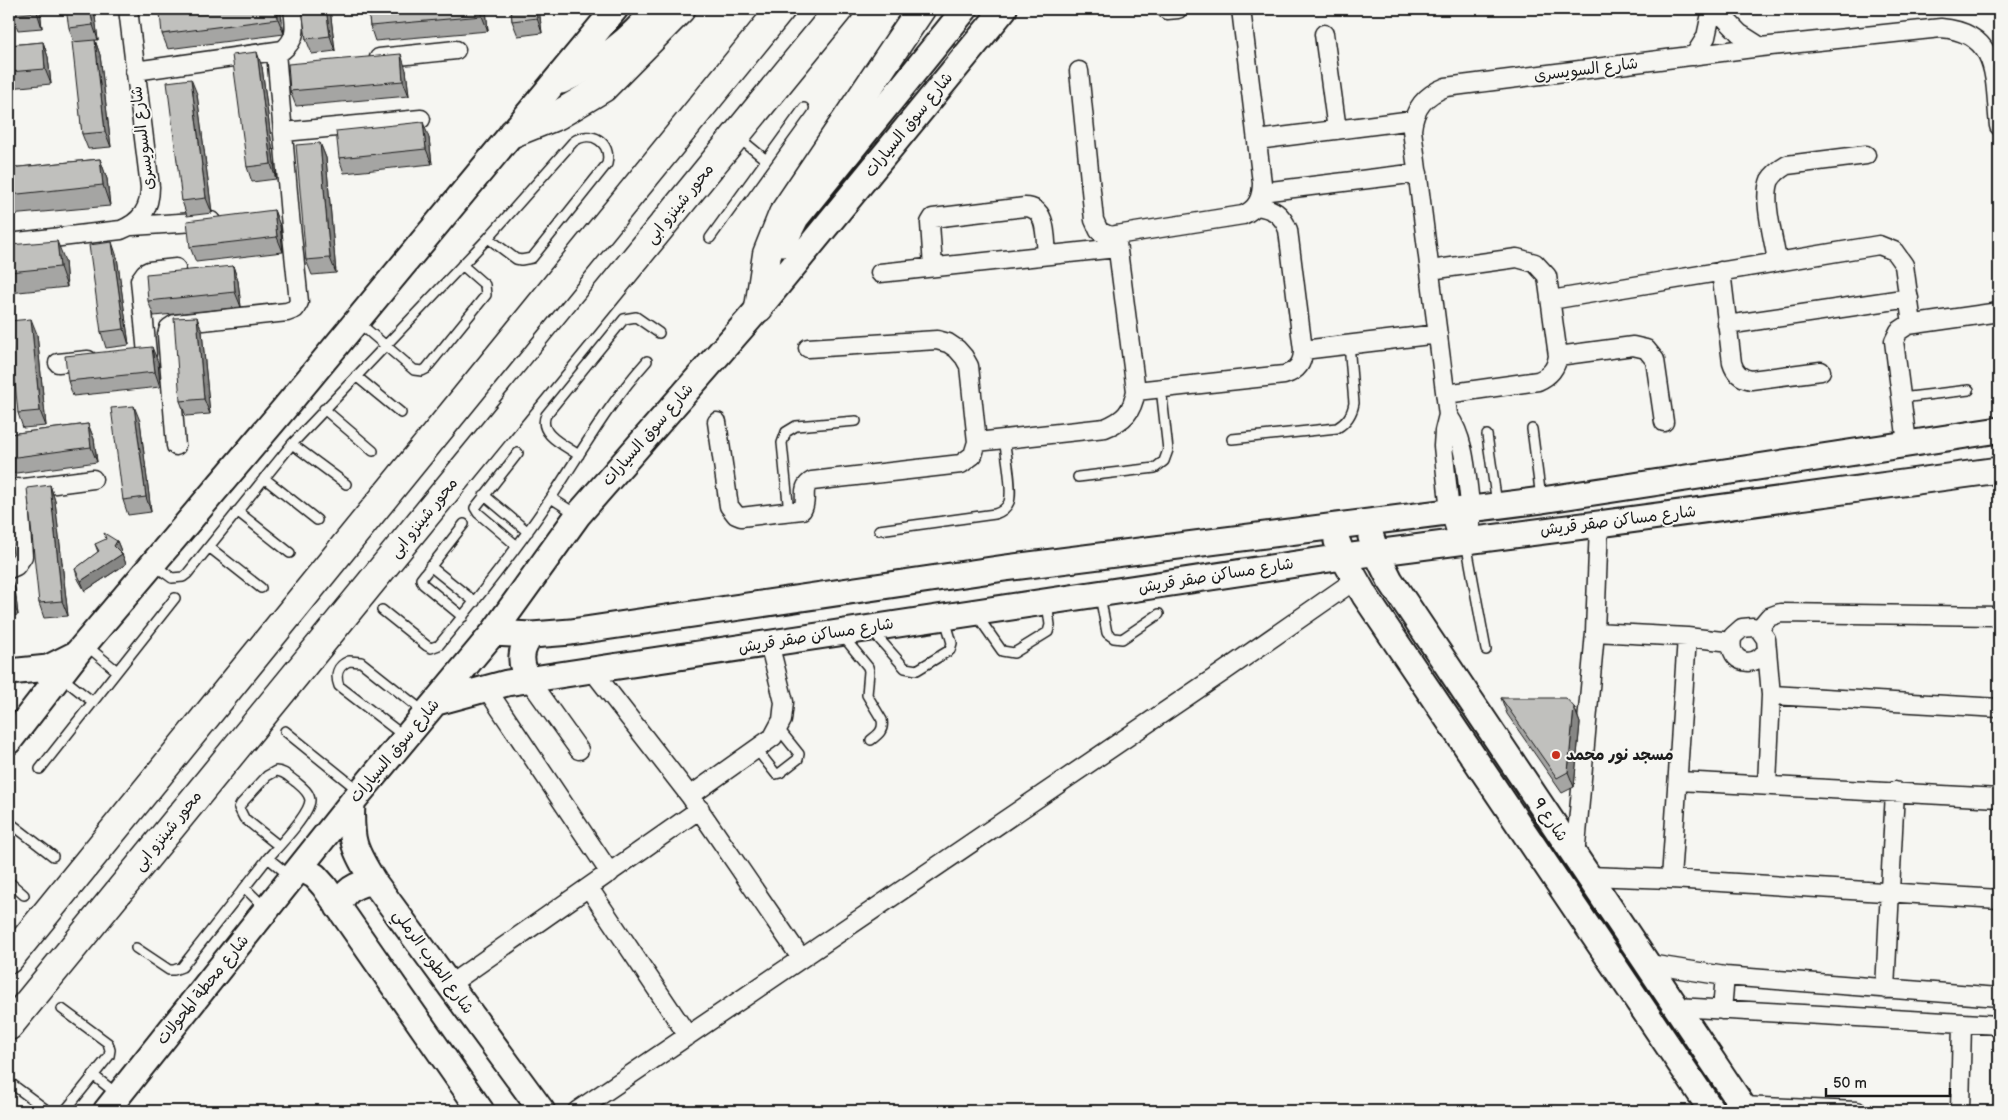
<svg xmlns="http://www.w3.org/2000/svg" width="2008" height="1120" viewBox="0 0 2008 1120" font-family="'Balsamiq Sans','Playpen Sans Arabic',sans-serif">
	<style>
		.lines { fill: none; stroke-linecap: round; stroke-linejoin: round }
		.lane-casing { stroke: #1c1c1c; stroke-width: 12 }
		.street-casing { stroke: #1c1c1c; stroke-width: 21 }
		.secondary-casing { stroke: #1c1c1c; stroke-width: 29 }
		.primary-casing { stroke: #1c1c1c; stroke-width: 31 }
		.lane { stroke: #f6f6f2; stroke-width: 9 }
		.street { stroke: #f6f6f2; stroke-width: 18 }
		.secondary { stroke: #f6f6f2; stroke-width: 25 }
		.primary { stroke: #f6f6f2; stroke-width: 28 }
		.wall { fill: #a5a5a3; stroke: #1c1c1c }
		.shaded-wall { fill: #868684; stroke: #1c1c1c }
		.building { fill: #c0c0bd; stroke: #1c1c1c }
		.poi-dot { fill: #c8321e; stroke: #f6f6f2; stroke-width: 2 }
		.labels { text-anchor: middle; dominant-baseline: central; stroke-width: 4; stroke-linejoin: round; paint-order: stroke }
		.street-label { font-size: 16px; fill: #1c1c1c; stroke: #f6f6f2 }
		.poi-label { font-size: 16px; font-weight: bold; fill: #1c1c1c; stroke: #f6f6f2; text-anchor: start }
	</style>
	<rect width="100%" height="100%" fill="#f6f6f2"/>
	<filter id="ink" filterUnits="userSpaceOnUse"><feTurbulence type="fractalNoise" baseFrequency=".02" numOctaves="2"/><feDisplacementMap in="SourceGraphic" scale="10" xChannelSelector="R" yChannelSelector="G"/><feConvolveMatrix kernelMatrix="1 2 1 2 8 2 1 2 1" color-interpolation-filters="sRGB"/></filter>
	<g filter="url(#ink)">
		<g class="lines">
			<defs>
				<path id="lane" d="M738,137L766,160
					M710,238L804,108
					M358,322L414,370L422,371L426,369L486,295L485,285L462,265
					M356,376L401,413
					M1901,398L1969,390
					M324,409L373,451
					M1532,429L1541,498
					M1487,435L1497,504
					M1232,439L1337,428C1347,422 1352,415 1354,403L1349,344
					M292,444L346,484
					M579,455C566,446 537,434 546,415L624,319L636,317L659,333
					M1078,477L1155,468L1164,461L1168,450L1161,388
					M264,478L317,520
					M484,495L528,532
					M551,498L576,514
					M237,511L290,553
					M789,513L782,443L786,432L796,426L856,421
					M879,530L995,514C1001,512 1006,509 1009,502C1013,490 1006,453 1004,439
					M1466,542L1486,650
					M517,546L478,513L475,508L518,453
					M209,547L261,588
					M154,565L172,578L183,577L187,574L292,444L488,238L573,142C591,129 612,142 607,164L532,258L521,260L516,259L488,238
					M430,566L475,602
					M1100,596L1107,633L1114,638L1122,639L1159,614
					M382,610L427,646L431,648L439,645C478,598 517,549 551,498C582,451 609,403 647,361
					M976,614L1002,651L1014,653L1048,632L1050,625L1047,603
					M463,617L423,584L421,579L464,524
					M873,632L905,668L917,670L950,650L952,643L945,619
					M842,635L868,667L869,671L867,695L882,720C884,730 879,734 871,740
					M87,646L117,671
					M60,676L93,702
					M285,731L358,790
					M404,736L339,686C335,675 337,666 349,661L361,662L424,712
					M757,750L776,774L780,773L798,759L799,754L779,729
					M40,769L175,598
					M9,822L53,856
					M268,858L290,876
					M9,882L24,895
					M245,888L266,909
					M136,948L169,970H174L182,967L268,858C278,847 310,814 310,800C309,792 302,787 296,782C289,777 284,771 276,771L267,776L241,804L239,808L244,818L279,846
					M62,1009L108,1043L110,1050L109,1056L65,1111
					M93,1075L117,1094
					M9,1082L48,1111"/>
				<path id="street" d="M1716,9L1739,33L1761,47
					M1167,10L1178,9
					M1324,34L1337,130
					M1694,56L1706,37L1712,9
					M379,58L456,50
					M135,71L283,50C298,38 295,26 293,9
					M1079,71L1094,220L1099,231L1110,236L1243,215C1257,209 1262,198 1262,183L1241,9
					M284,132L421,119
					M1257,140L1413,120
					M1262,192L1418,173
					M132,226L211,221
					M9,243L121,230C141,222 150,209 150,187L128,9
					M1777,261C1774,240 1762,199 1770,180C1774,173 1780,169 1787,165L1866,155
					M933,267L930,223L933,218L1025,207C1048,207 1045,239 1047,255
					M1430,270L1517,258L1535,263L1547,276L1558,356C1556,369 1550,376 1538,381L1446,394
					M1721,271L1732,363C1735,373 1740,378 1751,380L1821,371
					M880,273L1117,248
					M1551,300L1879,245L1894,251L1904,265L1912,324
					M1727,325L1909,298
					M1303,350L1438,334
					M147,354L140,280L145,273L149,271L176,268
					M1558,356L1633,346L1646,349L1655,360L1664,422
					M58,363L88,360
					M1136,391L1284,375C1297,371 1303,364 1303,350L1288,230C1282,214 1273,208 1256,206
					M1448,415C1467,442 1466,479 1471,510V521L1466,541L1455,528L1450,512L1443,446L1444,431L1448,415L1412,130C1414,108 1425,95 1446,87L1761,47L1941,28C2001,33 1994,81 1999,126
					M717,422L729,506L736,515L741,517L802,510C809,500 799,488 812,481L961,464L973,455L977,442L969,366L964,357L957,349L948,343L937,340L808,348
					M977,442L1105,428C1125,420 1132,412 1136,391L1116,235
					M1907,443L1894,341L1899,331L1908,325L1999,312
					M176,446L167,335L169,328L175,324L287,312L295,309L299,302L290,216L276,52
					M9,490L93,479
					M9,569L16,566L23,556L18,488
					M1759,629L1769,617L1780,613L1999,616
					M1595,632L1687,637L1731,642
					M1766,651C1752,672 1725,660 1733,636L1742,628L1753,627L1759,629L1766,639L1771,695L1767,785
					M592,670L690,796L801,958
					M529,680L579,750
					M486,688L610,873
					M1771,695L1999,708
					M1679,781L1999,798
					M690,796L773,737L782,720L784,702L769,643
					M1575,857L1595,632L1599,524
					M1588,876L1671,879L1999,899
					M1671,879L1687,637
					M589,888L688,1036
					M1649,964L1725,976L1999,997
					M449,985L700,809
					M1885,989L1895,791
					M1676,1007L1999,1025
					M1722,1010L1725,976
					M1742,1106L1857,1111
					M577,1111L1223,672L1355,580
					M1960,1111L1962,1023"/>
				<path id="secondary" d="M561,81C597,65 631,40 655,9
					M783,244L796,218L965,9
					M1371,537L1376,552L1390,580L1746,1111
					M1337,541L1343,557L1365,596L1712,1111
					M493,633L532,635L571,632L1005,568L1542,500L1999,430
					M9,672L48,668L74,655
					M529,680C519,664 519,649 532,635
					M437,702L507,683L592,670L1343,557L1599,524L1999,470
					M9,741L78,652L283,410L615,9
					M352,802C350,841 354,850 374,882L542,1111
					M300,868L315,876L324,886L481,1111
					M338,907C345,890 356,883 374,882
					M106,1111L352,802L493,633L578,515L759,308L1004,9"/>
				<path id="primary" d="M513,133L558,115L603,88L681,9
					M759,308L767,254L783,214L921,9
					M9,959L781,9
					M9,1026L839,9"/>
			</defs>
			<use href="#lane" class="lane-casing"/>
			<use href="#street" class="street-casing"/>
			<use href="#secondary" class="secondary-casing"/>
			<use href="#primary" class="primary-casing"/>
			<use href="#lane" class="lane"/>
			<use href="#street" class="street"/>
			<use href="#secondary" class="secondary"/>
			<use href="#primary" class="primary"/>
		</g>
		<path class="wall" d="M40,9L42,28L18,30L12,15Z
			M94,9L98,40H95L100,55L111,147L88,149L82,134L74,42L69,28Z
			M302,9H330L335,51L312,54L306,39Z
			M368,9H486L488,31L375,41L370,26Z
			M511,9H539L542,33L518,36L512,21Z
			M281,14L284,34L168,49L162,34Z
			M43,42L48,57L51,84L9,88V45Z
			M262,67L276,179L252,182L247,167Z
			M406,70L409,96L296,106L290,91Z
			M197,94L212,213L187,216L182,201Z
			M429,138L432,164L344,173L339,158Z
			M320,143L326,158L336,273L312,275L306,260Z
			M100,159L107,179L110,206L9,215V168Z
			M274,210L280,226L283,252L196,262L190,247Z
			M9,245L65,261L67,287L9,293Z
			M117,257L129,345L106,348L101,332Z
			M233,266L238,281L241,307L154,316L148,301Z
			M202,332L210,414L186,416L180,401Z
			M37,334L46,426L23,428L18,413Z
			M158,362L160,387L73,396L68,381Z
			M140,421L151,512L128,515L123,500Z
			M88,424L94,439L97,462L9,474V434Z
			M50,485L55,501L68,616L44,618L39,603Z
			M117,541L121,551L120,552L122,554L126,564L85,591L78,579L75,569L98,552L95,544Z
			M9,574L15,589L18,615L9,616Z
			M1501,698L1574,707L1580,723L1574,787L1562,793L1507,714Z"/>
		<path class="shaded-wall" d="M37,9H40L42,28L37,12Z
			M90,9H94L98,40L93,25Z
			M277,9H279L281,14L284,34L278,19Z
			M326,9H330L335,51L330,36Z
			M482,9H486L488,31L482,16Z
			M535,9H539L542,33L537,18Z
			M95,40L100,55L111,147L105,132Z
			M43,42L48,57L51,84L45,69Z
			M257,52L262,67L276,179L271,164Z
			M401,54L406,70L409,96L403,81Z
			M191,79L197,94L212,213L206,198Z
			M423,122L429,138L432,164L426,149Z
			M320,143L326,158L336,273L330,258Z
			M100,159L107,179L110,206L103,185Z
			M274,210L280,226L283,252L277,237Z
			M57,241L65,261L67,287L60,267Z
			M112,242L117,257L129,345L124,329Z
			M233,266L238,281L241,307L235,292Z
			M197,317L202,332L210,414L204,399Z
			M31,319L37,334L46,426L40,411Z
			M152,347L158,362L160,387L155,372Z
			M134,406L140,421L151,512L146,497Z
			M88,424L94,439L97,462L91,447Z
			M50,485L55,501L68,616L62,601Z
			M9,532L11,553L9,547Z
			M117,541L121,551L118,556L114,546Z
			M122,554L126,564L85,591L81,581Z
			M10,573L15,589L18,615L12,600Z
			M1574,707L1580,723L1574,787L1568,772Z"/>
		<path class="building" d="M12,9H37V12L12,15Z
			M66,9H90L93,25L69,28Z
			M193,9H277L278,19L162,34L160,13Z
			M302,9H326L330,36L306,39Z
			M368,9H482V16L370,26Z
			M511,9H535L537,18L512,21Z
			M95,40L105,132L82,134L72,42Z
			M43,42L45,69L9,72V45Z
			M257,52L271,164L247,167L232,55Z
			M401,54L403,81L290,91L288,64Z
			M191,79L206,198L182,201L167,82Z
			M423,122L426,149L339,158L336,131Z
			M320,143L330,258L306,260L296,145Z
			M100,159L103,185L9,195V168Z
			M274,210L277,237L190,247L187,221Z
			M57,241L60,267L9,272V245Z
			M112,242L124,329L101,332L89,245Z
			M233,266L235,292L148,301L146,274Z
			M197,317L204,399L180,401L174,318Z
			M31,319L40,411L18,413L9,321Z
			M152,347L155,372L68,381L65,356Z
			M134,406L146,497L123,500L111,408Z
			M88,424L91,447L9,458V434Z
			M50,485L62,601L39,603L27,488Z
			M104,533L117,541L114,546L122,554L81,581L75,569L99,551L95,544L106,539Z
			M10,573L12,600H9V574Z
			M1501,698H1566L1574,707L1568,772L1557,778Z"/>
	</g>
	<circle class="poi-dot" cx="1556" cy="755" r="5"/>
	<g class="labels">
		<g class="street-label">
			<text transform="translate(1586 70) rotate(-7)">شارع السويسرى</text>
			<text transform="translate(909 125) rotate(-51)">شارع سوق السيارات</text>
			<text transform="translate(143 138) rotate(-97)">شارع السويسرى</text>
			<text transform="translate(680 204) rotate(-51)">محور شينزو ابى</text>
			<text transform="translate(648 435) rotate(-49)">شارع سوق السيارات</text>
			<text transform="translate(424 518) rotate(-51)">محور شينزو ابى</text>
			<text transform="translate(1618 521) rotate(-7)">شارع مساكن صقر قريش</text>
			<text transform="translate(1216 576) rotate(-9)">شارع مساكن صقر قريش</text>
			<text transform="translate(816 636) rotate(-9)">شارع مساكن صقر قريش</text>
			<text transform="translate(395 751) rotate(-50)">شارع سوق السيارات</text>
			<text transform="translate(1550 820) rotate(56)">شارع 9</text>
			<text transform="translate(168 831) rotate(-51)">محور شينزو ابى</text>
			<text transform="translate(433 962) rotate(54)">شارع الطوب الرملي</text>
			<text transform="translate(203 990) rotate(-51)">شارع محطة المحولات</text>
		</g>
		<g class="poi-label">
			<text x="1566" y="755">مسجد نور محمد</text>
		</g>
	</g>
	<rect width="2008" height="1120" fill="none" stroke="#f6f6f2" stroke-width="30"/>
	<rect x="15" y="15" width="1978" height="1090" fill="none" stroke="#1c1c1c" stroke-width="2" filter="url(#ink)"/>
	<path d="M1826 1088v8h124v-8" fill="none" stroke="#1c1c1c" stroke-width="2.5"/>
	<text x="1833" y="1088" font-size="15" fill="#1c1c1c" stroke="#f6f6f2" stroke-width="4" paint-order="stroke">50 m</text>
</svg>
